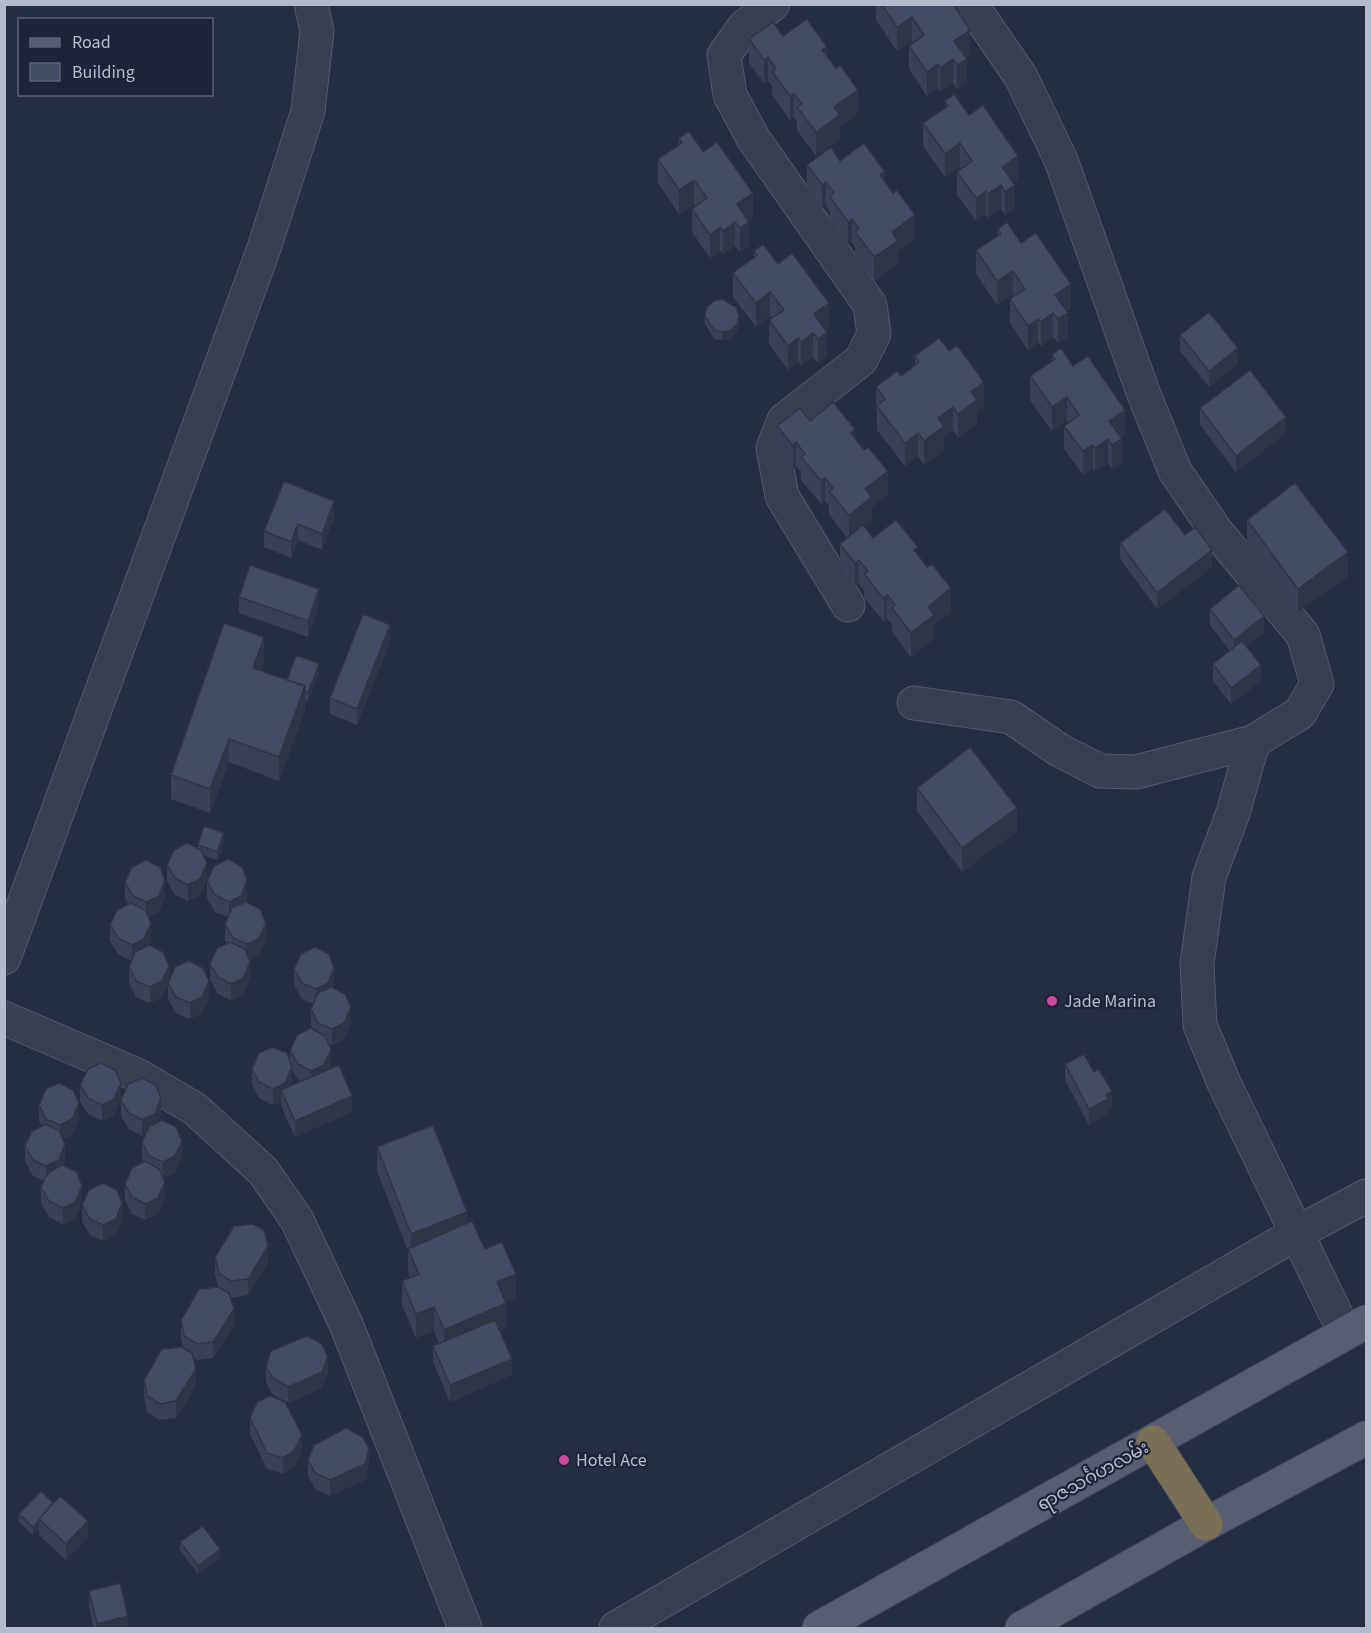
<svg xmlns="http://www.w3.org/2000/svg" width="1371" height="1633" viewBox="0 0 1371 1633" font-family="'Source Sans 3','Noto Sans Myanmar',sans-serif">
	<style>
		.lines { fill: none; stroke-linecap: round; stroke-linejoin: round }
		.street-casing { stroke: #535a6c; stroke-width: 35 }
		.primary-casing { stroke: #42485b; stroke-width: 35 }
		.highway-casing { stroke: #404759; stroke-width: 35 }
		.street { stroke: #393f51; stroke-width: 33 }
		.primary { stroke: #575e71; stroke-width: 33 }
		.highway { stroke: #786f55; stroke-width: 33 }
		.wall { fill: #3a4156; fill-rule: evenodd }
		.shaded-wall { fill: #2f3546 }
		.building { fill: #434c64; stroke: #2f3546; stroke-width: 1.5 }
		.hotel-dot { fill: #d1479c; stroke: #1d2437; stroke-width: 2 }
		.labels { text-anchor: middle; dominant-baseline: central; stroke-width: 4.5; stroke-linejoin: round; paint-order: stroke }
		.poi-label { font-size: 18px; fill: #b5bbcc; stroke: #1d2437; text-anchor: start }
		.street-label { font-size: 18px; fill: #b5bbcc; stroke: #1d2437 }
	</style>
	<rect width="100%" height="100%" fill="#242d42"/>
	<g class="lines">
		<defs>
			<path id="street" d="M773,4L744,27L724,55L730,95L753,138L870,305L874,334L861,360L784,420L773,448L782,496L848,605
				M971,4L1021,77L1061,160L1143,392L1175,471L1216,531L1303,635L1317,684L1300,713L1253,742L1233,813L1209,877L1197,964L1200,1025L1224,1083L1345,1333
				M914,703L1011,717L1059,750L1100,771L1136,772L1253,742
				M4,958L264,248L308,111L317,31L311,4
				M4,1018L139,1076L195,1109L263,1171L297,1220L346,1324L465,1628
				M616,1628L1297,1233L1366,1196"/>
			<path id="primary" d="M819,1628L1366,1322
				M1022,1628L1206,1524L1366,1438"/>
			<path id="highway" d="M1153,1442L1206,1524"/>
		</defs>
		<use href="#street" class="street-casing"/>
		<use href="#primary" class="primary-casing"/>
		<use href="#highway" class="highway-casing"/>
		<use href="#street" class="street"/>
		<use href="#primary" class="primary"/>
		<use href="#highway" class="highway"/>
	</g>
	<path class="wall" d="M876,4H953L970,54L965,57L967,83L957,89L953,83L940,92L938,88L927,96L909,69V46L913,43L912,41L897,51L876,20Z
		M783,36L827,56L858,113L840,126V139L816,156L797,130V122L794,117L790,120L772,95V86L768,81L764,83L749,63V39Z
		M945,101L969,115L1018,180L1013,183L1015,209L1005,215L1001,209L988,218L986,214L976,221L957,195V172L961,169L960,167L945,177L923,146V123L945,108Z
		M679,138L703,152L753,217L748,220L749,246L740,252L735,246L723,254L720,251L710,258L692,232V209L696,206L694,204L679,214L658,183V159L679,145Z
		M840,161L885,181L915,238L898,251V264L874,281L855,255V247L852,242L848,245L830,220V212L826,206L822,208L807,188V165Z
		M998,229L1021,243L1071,308L1066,311L1068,337L1058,343L1053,337L1041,346L1038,342L1028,350L1010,323V299L1014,297L1013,295L997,305L976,274V250L998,236Z
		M754,251L778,264L829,327L825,330L827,356L818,363L813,357L801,365L798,362L788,370L769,344V320L772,318L770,316L756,327L733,297V273L754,258Z
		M705,316L739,324L737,332L731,338L722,340L714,339L705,324Z
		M1180,335L1238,364L1209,387L1180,351Z
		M1052,355L1073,366L1125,434L1120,437L1122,463L1112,469L1108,463L1095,471L1093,468L1083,475L1064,449V426L1068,423L1067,421L1052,431L1030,400V376L1052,362Z
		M915,356L984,406L977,411V423L958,438L953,430L944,437V450L924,465L918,456L905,466L877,430L876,387L901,376L915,365Z
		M1200,408L1286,433L1236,472L1200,425Z
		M810,421L855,438L888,494L872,507V521L864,527L873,538L918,555L951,612L934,625V638L911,657L892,632V624L887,619L884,622L864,598V590L859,584L855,587L840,567V544L847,538L829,514V506L825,501L821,504L801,480V472L796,466L793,469L777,450V426Z
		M334,517L322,550L298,540L291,558L264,547V531Z
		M1247,520L1348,576L1298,612L1247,543Z
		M1185,535L1212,567L1157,609L1120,559V543Z
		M239,597L319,605L308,637L239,613Z
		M1210,609L1264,633L1246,647L1261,681L1231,704L1213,681V664L1230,651L1210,625Z
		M390,641L357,725L330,714V698Z
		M264,661L261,670L287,680L319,672L308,701L305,700V710L279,781L229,762L210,813L171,799V775Z
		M917,788L1017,831L962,872L917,811Z
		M224,841L217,860L203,855L207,879L200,895L188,901L175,895L167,881V865L198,848V845Z
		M125,882L165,896L159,912L148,917L151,939L148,946L169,983L209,997L202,1013L190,1019L176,1013L168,999V983L162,997L150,1003L136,997L129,983V967L131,961L118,954L110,941V925L128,904L125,898Z
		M207,882L247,896L245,903L266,939L259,954L249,959L250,978L243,994L231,1000L218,994L210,980V964L227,943L225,940V924L228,917L215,912L207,898Z
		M294,969L334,984L333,987L351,1023L344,1039L332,1045L328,1043L331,1065L329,1070L352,1112L295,1137L281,1106V1101L273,1105L259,1098L252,1085V1069L290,1062V1051L313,1030L311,1025V1009L313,1004L302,999L294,985ZM292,1070L298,1080L301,1082L291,1086L292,1083Z
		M1065,1064L1112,1107L1108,1109V1115L1089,1125L1065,1080Z
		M80,1085L121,1099L114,1115L102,1121L88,1114L80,1101Z
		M121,1100L161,1114L158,1122L182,1157L175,1172L163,1178L165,1198L158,1214L145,1220L132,1214L125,1200V1184L144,1162L142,1158V1142L145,1135L142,1136L129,1129L121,1116Z
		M39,1105L79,1119L72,1135L63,1139L65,1161L63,1166L82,1202L75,1218L63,1224L49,1217L41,1203V1187L44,1181L33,1176L25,1162V1146L42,1126L39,1121Z
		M377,1147L467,1223L516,1298L506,1302V1327L500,1330L512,1375L450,1402L433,1362V1346L439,1344L434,1331L416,1338L402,1305V1281L410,1278L408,1272V1251L377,1171Z
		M82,1205L122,1219L116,1235L103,1241L90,1235L82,1221Z
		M215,1257L268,1262L248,1295L231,1298L230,1297L234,1325L213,1358L197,1360L194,1358L196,1385L176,1418L160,1420L147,1412L144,1396V1380L183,1348L181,1337V1320L218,1287L215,1274Z
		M266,1366L328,1373L322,1388L288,1403L272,1394L266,1382Z
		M250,1418L302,1451L294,1467L283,1474L267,1469L250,1434Z
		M308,1460L369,1464L365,1480L330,1496L315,1489L308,1476Z
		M41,1491L88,1537L66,1560L39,1535V1529L33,1535L19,1522V1514Z
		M180,1542L220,1557L198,1574L180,1550Z
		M89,1591L128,1629H94L89,1607Z"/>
	<path class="shaded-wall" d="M912,17V41L897,51V27Z
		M970,30V54L956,64L954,41Z
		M827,47V71L822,50Z
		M768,57V81L764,83V60Z
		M953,59V83L940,92V68Z
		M967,59V83L957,89V65Z
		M938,64V88L927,96V72Z
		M858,90V113L840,126V139L816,156V132L834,107Z
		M794,94V117L790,120V96Z
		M960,143V167L945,177V154Z
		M1018,156V180L1004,190L1002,167Z
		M885,172V196L880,175Z
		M694,180V204L679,214V190Z
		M826,182V206L822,208V185Z
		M1001,185V209L988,218V194Z
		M1015,185V209L1005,215V192Z
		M986,191V214L976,221V198Z
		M753,193V217L738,227L737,204Z
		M915,215V238L898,251V264L874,281V257L892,232Z
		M852,219V242L848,245V222Z
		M735,222V246L723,254V231Z
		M749,222V246L740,252V228Z
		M720,227V251L710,258V235Z
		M1013,271V295L997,305V281Z
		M1071,284V308L1057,317L1055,295Z
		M770,292V316L756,327V303Z
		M829,303V327L816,337L814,314Z
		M1053,313V337L1041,346V322Z
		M1068,313V337L1058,343V319Z
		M739,315V324L737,332L731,338L722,340V332Z
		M1038,319V342L1028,350V326Z
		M827,332V356L818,363V339Z
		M813,333V357L801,365V342Z
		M798,338V362L788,370V346Z
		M1238,348V364L1209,387V371Z
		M984,382V406L977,411V423L958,438V414L971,392Z
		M1067,397V421L1052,431V407Z
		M953,407V430L944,437V450L924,465V441L938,418Z
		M1125,410V434L1111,444L1109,421Z
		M1286,417V433L1236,472V456Z
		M855,429V453L851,433Z
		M918,433V456L905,466V443Z
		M1108,439V463L1095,471V448Z
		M1122,439V463L1112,469V445Z
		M796,442V466L793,469V446Z
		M1093,445V468L1083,475V451Z
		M888,471V494L872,507V521L849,539V515L865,489Z
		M825,478V501L821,504V481Z
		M334,501V517L322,550V534Z
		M298,524V540L291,558V542Z
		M1212,550V567L1157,609V593Z
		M1348,552V576L1298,612V589Z
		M859,560V584L855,587V563Z
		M951,588V612L934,625V638L911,657V633L928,607Z
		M319,589V605L308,637V621Z
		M887,595V619L884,622V599Z
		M1264,616V633L1234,656V640Z
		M390,625V641L357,725V709Z
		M264,637V661L253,691V668Z
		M319,664V672L308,701V693Z
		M1261,665V681L1231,704V688Z
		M305,686V710L279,781V757Z
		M229,739V762L210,813V789Z
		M1017,808V831L962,872V848Z
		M224,833V841L217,860V852Z
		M207,863V879L200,895L188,901V885Z
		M165,880V896L159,912L146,918V902Z
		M247,880V896L241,912L229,918V902Z
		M151,923V939L144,955L132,961V945Z
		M266,923V939L259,954L247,960V944Z
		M250,962V978L243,994L231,1000V984Z
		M169,966V982L162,997L150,1003V987Z
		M334,968V984L328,999L316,1005V989Z
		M209,981V997L202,1013L190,1019V1003Z
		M351,1007V1023L344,1039L332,1045V1029Z
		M331,1049V1065L324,1081L311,1087V1071Z
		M292,1067V1083L285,1099L281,1090V1101L273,1105V1089Z
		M121,1083V1099L114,1115L102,1121V1105Z
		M1112,1091V1107L1108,1109V1115L1089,1125V1109L1106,1095Z
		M352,1096V1112L295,1137V1121Z
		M161,1098V1114L155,1130L142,1136V1120Z
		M79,1103V1119L72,1135L60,1141V1125Z
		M182,1141V1157L175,1172L163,1178V1162Z
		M65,1144V1161L59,1176L46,1182V1166Z
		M165,1182V1198L158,1214L145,1220V1204Z
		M82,1186V1202L75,1218L63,1224V1208Z
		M122,1203V1219L116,1235L103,1241V1225Z
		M467,1212V1236L411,1255V1234Z
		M268,1246V1262L248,1295V1279Z
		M516,1274V1298L497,1306V1282Z
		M506,1303V1327L444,1354V1330Z
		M434,1307V1331L416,1338V1314Z
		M234,1309V1325L213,1358V1342Z
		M328,1357V1373L322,1388L288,1403V1387Z
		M512,1359V1375L450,1402V1385Z
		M196,1369V1385L176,1418V1401Z
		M302,1435V1451L294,1467L283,1474V1458Z
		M369,1448V1464L365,1480L330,1496V1480Z
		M39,1521V1529L33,1535V1527Z
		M88,1521V1537L66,1560V1544Z
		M220,1549V1557L198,1574V1566Z
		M128,1616V1629H97V1624Z"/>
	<path class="building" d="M881,4H953L970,30L954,41L967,59L957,65L953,59L940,68L938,64L927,72L909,46L924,35L912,17L897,27Z
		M807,19L827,47L822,50L836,68L840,65L858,90L834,107L840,115L816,132L797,107L802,104L794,94L790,96L772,71L776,69L768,57L764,60L749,39L773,22L783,36Z
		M954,94L969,115L983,105L1018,156L1002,167L1015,185L1005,192L1001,185L988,194L986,191L976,198L957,172L972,161L960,143L945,154L923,123L948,106L945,101Z
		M689,131L703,152L717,142L753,193L737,204L749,222L740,228L735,222L723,231L720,227L710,235L692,209L707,198L694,180L679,190L658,159L682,143L679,138Z
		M864,143L885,172L880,175L893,193L897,190L915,215L892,232L898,241L874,257L855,232L859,229L852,219L848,222L830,197L834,193L826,182L822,185L807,165L831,147L840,161Z
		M1007,222L1021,243L1036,233L1071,284L1055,295L1068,313L1058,319L1053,313L1041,322L1038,319L1028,326L1010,299L1025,289L1013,271L997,281L976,250L1001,234L998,229Z
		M763,244L778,264L792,253L829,303L814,314L827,332L818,339L813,333L801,342L798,338L788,346L769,320L784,310L770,292L756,303L733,273L757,255L754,251Z
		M722,299L736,307L739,315L737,324L731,330L722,332L714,330L705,316L707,307L714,301Z
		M1209,312L1238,348L1209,371L1180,335Z
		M939,338L949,351L957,345L984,382L971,392L977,400L958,414L953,407L938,418L944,426L924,441L918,433L905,443L877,406L885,399L876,387L897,371L901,376L919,362L915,356Z
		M1061,348L1073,366L1088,356L1125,410L1109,421L1122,439L1112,445L1108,439L1095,448L1093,445L1083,451L1064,426L1079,415L1067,397L1052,407L1030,376L1055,359L1052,355Z
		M1250,370L1286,417L1236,456L1200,408Z
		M833,402L855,429L851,433L864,450L868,447L888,471L865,489L872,497L849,515L829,491L833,488L825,478L821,481L801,457L805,454L796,442L793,446L777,426L800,408L810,421Z
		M284,481L334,501L322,534L298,524L291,542L264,531Z
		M1295,483L1348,552L1298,589L1247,520Z
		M1165,509L1185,535L1195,527L1212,550L1157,593L1120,543Z
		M896,520L918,547L914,550L927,567L932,564L951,588L928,607L934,615L911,633L892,608L895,605L887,595L884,599L864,574L868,571L859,560L855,563L840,544L863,525L873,538Z
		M250,565L319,589L308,621L239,597Z
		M1239,585L1264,616L1234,640L1210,609Z
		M363,614L390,625L357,709L330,698Z
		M224,623L264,637L253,668L305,686L279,757L229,739L210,789L171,775Z
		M1242,641L1261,665L1231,688L1213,664Z
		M296,655L319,664L308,693L305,692V686L287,680Z
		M970,747L1017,808L962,848L917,788Z
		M204,826L224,833L217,852L198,845Z
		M187,843L201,850L207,863L200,879L188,885L175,878L167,865L174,850Z
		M228,859L242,867L247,880L241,896L229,902L215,895L207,882L214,866Z
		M146,860L160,867L165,880L159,896L146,902L133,896L125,882L132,867Z
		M246,902L260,909L266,923L259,938L247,944L233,938L225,924L232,908Z
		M131,903L145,910L151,923L144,939L132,945L118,938L110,925L117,910Z
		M230,942L245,949L250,962L243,978L231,984L218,977L210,964L217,948Z
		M149,945L163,952L169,966L162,981L150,987L136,981L129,967L135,952Z
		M315,947L329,954L334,968L328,983L316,989L302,983L294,969L301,954Z
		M189,961L203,968L209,981L202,997L190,1003L176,997L168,983L175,967Z
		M331,987L345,994L351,1007L344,1023L332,1029L318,1023L311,1009L318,993Z
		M311,1028L325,1036L331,1049L324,1065L311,1071L298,1064L290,1051L297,1035Z
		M272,1047L287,1053L292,1067L285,1083L273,1089L259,1082L252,1069L259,1053Z
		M1084,1054L1094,1072L1099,1069L1112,1091L1106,1095L1108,1099L1089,1109L1065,1064Z
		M101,1063L115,1070L121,1083L114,1099L102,1105L88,1098L80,1085L88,1069Z
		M339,1065L352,1096L295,1121L281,1090Z
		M142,1078L156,1085L161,1098L155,1114L142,1120L129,1113L121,1100L128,1084Z
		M59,1083L73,1090L79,1103L72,1119L60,1125L46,1119L39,1105L46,1089Z
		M162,1120L176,1127L182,1141L175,1156L163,1162L149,1156L142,1142L149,1127Z
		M46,1124L59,1131L65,1144L59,1160L46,1166L33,1160L25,1146L32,1131Z
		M433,1125L467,1212L411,1234L377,1147Z
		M145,1161L159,1169L165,1182L158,1198L145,1204L132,1197L125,1184L132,1168Z
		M62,1165L77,1172L82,1186L75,1202L63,1208L49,1201L41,1187L49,1172Z
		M103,1183L117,1190L122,1203L116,1219L103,1225L90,1219L82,1205L89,1190Z
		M472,1221L485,1249L502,1242L516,1274L497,1282L506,1303L444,1330L434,1307L416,1314L402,1281L419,1274L408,1249Z
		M253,1224L264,1230L268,1246L248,1279L231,1281L219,1273L215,1257L234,1226Z
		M218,1287L229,1293L234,1309L213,1342L197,1344L184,1336L181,1320L199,1289Z
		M495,1320L512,1359L450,1385L433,1346Z
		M307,1336L322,1344L328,1357L322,1372L288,1387L272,1377L266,1366L271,1351Z
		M181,1347L192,1353L196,1369L176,1401L160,1404L147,1396L144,1380L162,1349Z
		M270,1396L285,1402L302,1435L294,1451L283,1458L267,1453L250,1418L257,1402Z
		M346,1428L363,1437L369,1448L365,1464L330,1480L315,1473L308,1460L314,1445Z
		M41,1491L53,1503L39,1519V1521L33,1527L19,1514Z
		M60,1496L88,1521L66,1544L39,1519Z
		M203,1526L220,1549L198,1566L180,1542Z
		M120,1583L128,1616L97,1624L89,1591Z"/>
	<g class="hotel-dot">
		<circle cx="1052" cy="1001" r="6"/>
		<circle cx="564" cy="1460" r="6"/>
	</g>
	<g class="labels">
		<g class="poi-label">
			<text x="1064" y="1001">Jade Marina</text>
			<text x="576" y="1460">Hotel Ace</text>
		</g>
		<g class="street-label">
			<text transform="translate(1093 1476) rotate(-29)">ရာဇသင်္ဂဟလမ်း</text>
		</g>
	</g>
	<rect width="1371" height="1633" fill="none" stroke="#b5bbcc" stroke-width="12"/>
	<rect x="18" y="18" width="195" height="78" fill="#1d2437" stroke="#5a6073" stroke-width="1.5"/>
	<rect x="30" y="38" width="30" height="9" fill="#575e71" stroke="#5a6073" stroke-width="1.5"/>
	<text x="72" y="48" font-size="18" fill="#b5bbcc">Road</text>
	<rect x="30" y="63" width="30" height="18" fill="#434c64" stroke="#5a6073" stroke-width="1.5"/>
	<text x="72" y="78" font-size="18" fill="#b5bbcc">Building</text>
</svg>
